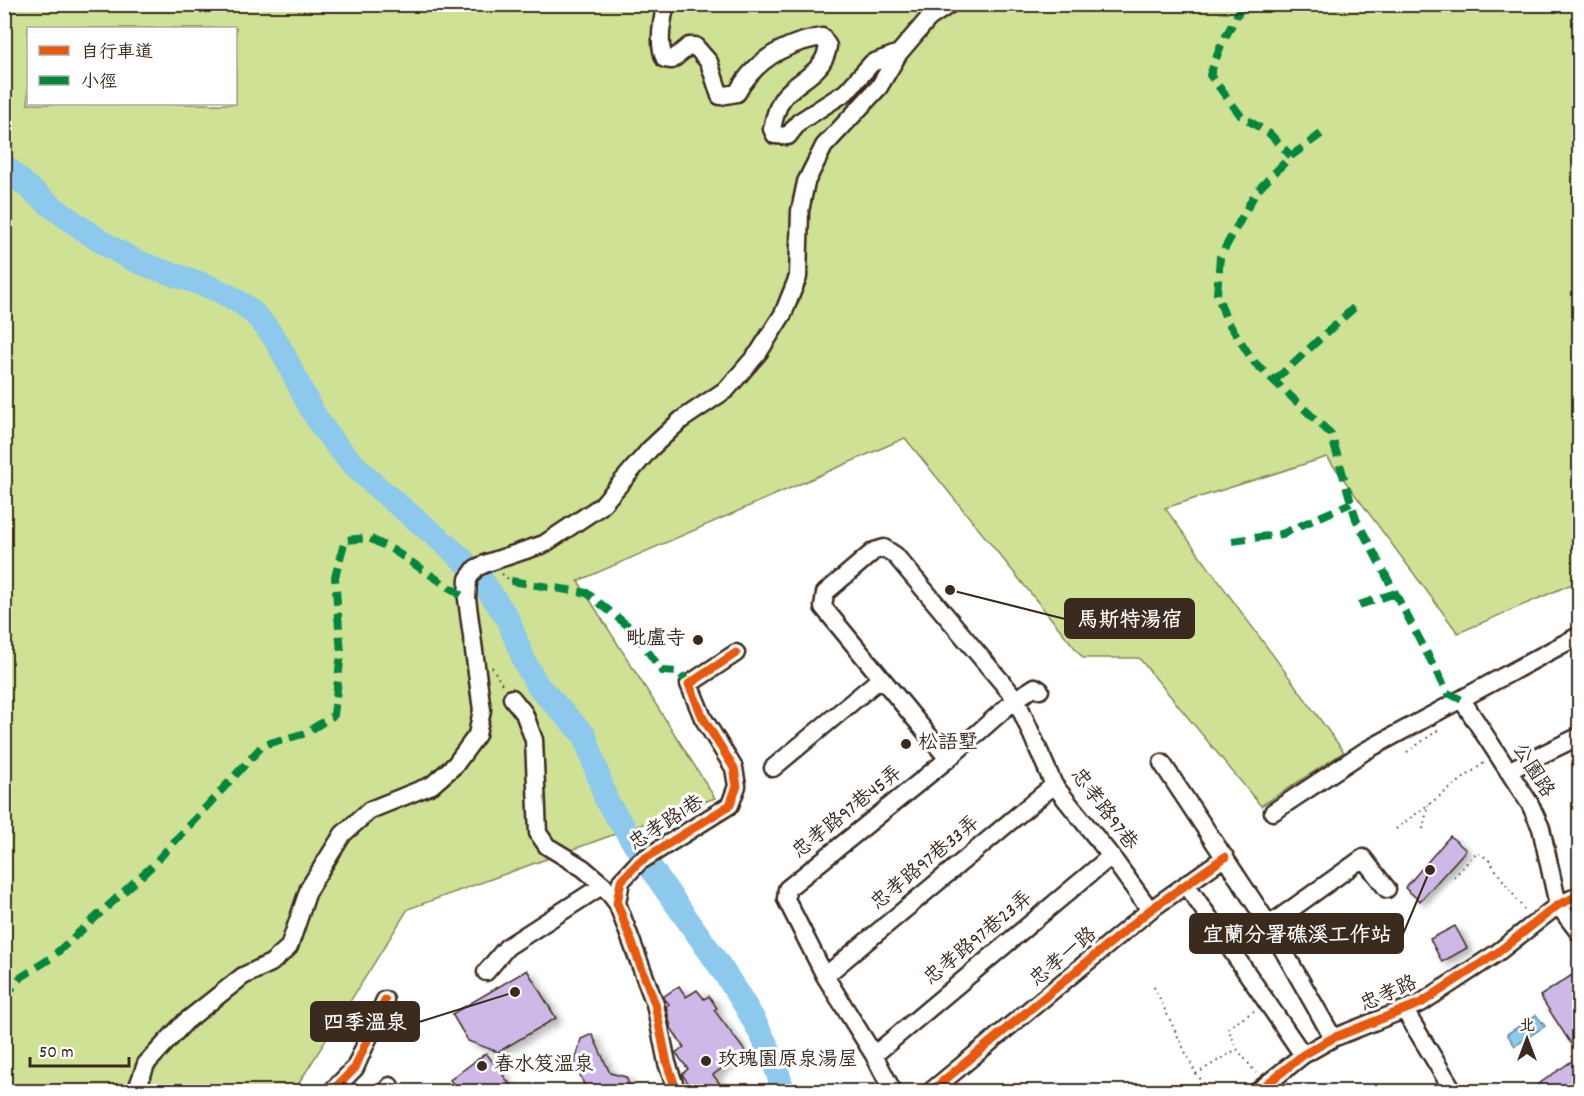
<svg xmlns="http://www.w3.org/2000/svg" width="1584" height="1096" viewBox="0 0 1584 1096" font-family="Dekko,'LXGW WenKai TC',sans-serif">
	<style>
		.green { fill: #cfe195; stroke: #85865a; stroke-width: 1.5; fill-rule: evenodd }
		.water { fill: #8cc9ec; stroke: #6c899a; stroke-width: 1.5 }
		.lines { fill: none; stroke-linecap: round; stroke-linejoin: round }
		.river { stroke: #8cc9ec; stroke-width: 24 }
		.building { fill: #ceb8e7; stroke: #3b2a1e; stroke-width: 1.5; filter: url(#shadow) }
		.minor-casing { stroke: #3b2a1e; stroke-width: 21 }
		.path { stroke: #3b2a1e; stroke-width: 2; stroke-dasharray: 1.5 4.5; stroke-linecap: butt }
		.minor { stroke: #fff; stroke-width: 16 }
		.quiet { stroke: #00873e; stroke-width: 8; stroke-dasharray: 15 8; stroke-linecap: butt }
		.cycleway-casing { stroke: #fff; stroke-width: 13 }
		.cycleway { stroke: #e8590c; stroke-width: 9 }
		.poi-dot { fill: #3b2a1e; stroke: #fff; stroke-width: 2 }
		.labels { text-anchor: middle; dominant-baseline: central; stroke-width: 6; stroke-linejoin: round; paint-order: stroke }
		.poi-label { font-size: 20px; fill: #3b2a1e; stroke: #fff; text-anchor: start }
		.street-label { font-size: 20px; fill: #3b2a1e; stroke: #fff }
		.leader { fill: none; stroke: #3b2a1e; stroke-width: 2 }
		.callout-dot { fill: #3b2a1e; stroke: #fff; stroke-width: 2 }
		.callout { fill: #3b2a1e; stroke: #3b2a1e; stroke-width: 2 }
		.callout-label { font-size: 21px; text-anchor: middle; font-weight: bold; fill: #fff }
	</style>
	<defs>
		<filter id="shadow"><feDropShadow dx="6" dy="4" stdDeviation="3" flood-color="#0004"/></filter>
	</defs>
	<rect width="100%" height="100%" fill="#fff"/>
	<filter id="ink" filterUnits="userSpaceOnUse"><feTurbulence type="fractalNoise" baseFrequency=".0167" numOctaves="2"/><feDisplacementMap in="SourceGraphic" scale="12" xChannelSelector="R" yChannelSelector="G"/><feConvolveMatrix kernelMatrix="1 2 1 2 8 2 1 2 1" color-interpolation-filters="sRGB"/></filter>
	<g filter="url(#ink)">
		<path class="green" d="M5,5H1579V581L1458,633L1327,457L1165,508L1344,752L1261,806L1139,658H1083L905,438L578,581L715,798L408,909L294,1091L5,1092ZM28,28H236V104H28Z"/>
		<path class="water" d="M1536,1015L1545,1026L1515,1046L1507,1034Z"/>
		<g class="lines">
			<path class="river" d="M4,165C34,195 102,247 141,263C175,277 212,283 242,304C281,331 291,376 314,414C322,427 333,442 344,454C379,494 428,526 466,563
				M479,576L508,619L525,663L538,686L585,736L607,802L638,849
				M651,868C692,929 768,1021 783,1092"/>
		</g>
		<path class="building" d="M1450,836L1466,850L1420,901L1405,888Z
			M1455,926L1467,948L1442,962L1430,939Z
			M527,970L556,1018L498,1052L468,1041L452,1014Z
			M1572,975L1580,987V1092H1527L1579,1056L1540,996Z
			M679,986L686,997L697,990L704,999L709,996L717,1008L714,1010L745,1051L713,1075L721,1085L713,1092H694L682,1074L688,1069L676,1053L684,1047L671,1028L666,1006L669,1004L663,997Z
			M592,1034L610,1073L626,1077L632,1092H587L575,1062L581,1039Z
			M486,1053L516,1092H459L450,1080Z"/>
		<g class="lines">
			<defs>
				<path id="minor" d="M666,4C662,20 657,45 665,59L672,60L689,46H695L709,62L720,96L737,93C755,60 785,43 822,37L828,46C824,74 799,78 783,98C777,106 774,119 772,129L775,135L788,136L799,122L846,92L872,63L899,53
					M512,698L524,713L534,740L538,833L547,846L583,868L603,885L617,903
					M1462,700L1530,804L1541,828L1558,905L1580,934
					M948,759L823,607L825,593L874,551L884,548L895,555L1016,699L1054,785L1111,856L1150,910
					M1162,763L1269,925L1333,1038
					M773,768L881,678
					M1508,771L1580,736
					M1273,812L1365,751L1580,635
					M1186,884L1303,1055
					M1269,925L1363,858L1387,889
					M486,972L507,947L603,885
					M825,976L1054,785
					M1405,1011L1454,1092
					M874,1055L1111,856
					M136,1092L146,1064L185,1022L243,976L271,963L289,947L309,888L343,834L370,810L432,785L455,765L477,735L482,710L467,599L468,579L476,568L487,563L544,544L601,506L650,449L681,420L727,389L759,352L783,314L798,277L800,211L806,182L824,146L879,87L899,53L929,18L950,4
					M331,1092L355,1068L385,1000
					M385,1092L390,1086
					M677,1092L667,1063L655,1004L617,903L621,881L639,862L730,805L737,786L734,768L703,718L689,684L736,653
					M893,1092L874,1055L825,976L786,899L787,889L948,759L1016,699L1035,687L1040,690
					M930,1092L1150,910L1225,857
					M1257,1092L1303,1055L1333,1038L1421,1003L1497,953L1558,905L1580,895"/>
			</defs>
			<use href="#minor" class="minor-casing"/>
			<path class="path" d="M502,574L511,581
				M492,667L503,686
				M1407,752L1441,728
				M1396,829L1485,762
				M1423,829L1428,805
				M1454,877L1477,852L1488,859L1525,911
				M1154,987L1196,1074L1212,1092
				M1254,1011L1228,1028L1237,1049L1256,1073
				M1196,1074L1237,1049"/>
			<use href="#minor" class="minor"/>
			<path class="quiet" d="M1243,4L1221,45L1210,75L1241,116L1270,134L1291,156
				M1321,134L1291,156L1256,192L1220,257L1217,294L1226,319L1254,362L1331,434L1356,519L1448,693L1462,700
				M1275,380L1359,303
				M1232,541L1282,534L1351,503
				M511,581L587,593L632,629L662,671L679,672L689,684
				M1359,605L1396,593
				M4,998L20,978L51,958L152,866L263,745L306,733L334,715L341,653L335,577L345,540L369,538L393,550L467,599"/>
			<defs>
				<path id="cycleway" d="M331,1092L355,1068L385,1000
					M677,1092L667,1063L655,1004L617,903L621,881L639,862L730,805L737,786L734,768L703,718L689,684L736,653
					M930,1092L1150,910L1225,857
					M1257,1092L1303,1055L1333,1038L1421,1003L1497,953L1558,905L1580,895"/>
			</defs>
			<use href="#cycleway" class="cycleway-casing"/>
			<use href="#cycleway" class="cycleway"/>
		</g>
	</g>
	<g class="poi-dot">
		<circle cx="698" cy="640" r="6"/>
		<circle cx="906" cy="744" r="6"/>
		<circle cx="706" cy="1061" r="6"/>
		<circle cx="482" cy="1066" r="6"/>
	</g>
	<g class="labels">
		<g class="poi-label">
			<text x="686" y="640" text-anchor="end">毗盧寺</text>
			<text x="918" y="744">松語墅</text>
			<text x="718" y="1061">玫瑰園原泉湯屋</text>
			<text x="494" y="1066">春水笈溫泉</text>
		</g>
		<g class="street-label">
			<text transform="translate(1532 771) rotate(58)">公園路</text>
			<text transform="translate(1103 810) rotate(53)">忠孝路97巷</text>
			<text transform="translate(848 813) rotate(-39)">忠孝路97巷45弄</text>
			<text transform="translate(667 824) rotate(-33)">忠孝路1巷</text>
			<text transform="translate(926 864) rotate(-40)">忠孝路97巷33弄</text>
			<text transform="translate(979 939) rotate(-40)">忠孝路97巷23弄</text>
			<text transform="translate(1064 958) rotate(-40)">忠孝一路</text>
			<text transform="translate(1389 995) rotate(-24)">忠孝路</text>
		</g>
	</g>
	<path class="leader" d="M950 590L1065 619M1430 870L1403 934M515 992L419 1022"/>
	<g class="callout-dot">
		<circle cx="950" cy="590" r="6"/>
		<circle cx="1430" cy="870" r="6"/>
		<circle cx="515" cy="992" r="6"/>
	</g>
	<g class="callout">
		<rect x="1065" y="599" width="129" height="39" rx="6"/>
		<rect x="1190" y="914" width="213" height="39" rx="6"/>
		<rect x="311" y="1002" width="108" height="39" rx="6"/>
	</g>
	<g class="callout-label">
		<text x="1130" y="626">馬斯特湯宿</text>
		<text x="1297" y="941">宜蘭分署礁溪工作站</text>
		<text x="365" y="1029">四季溫泉</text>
	</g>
	<rect width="1584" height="1096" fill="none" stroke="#fff" stroke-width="24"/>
	<rect x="12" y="12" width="1560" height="1072" fill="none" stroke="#3b2a1e" stroke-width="2" filter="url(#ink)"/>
	<rect x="27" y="27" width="210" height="78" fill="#ffffff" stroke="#b1aaa5" stroke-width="1.5"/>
	<rect x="39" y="46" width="30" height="9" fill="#e8590c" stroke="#b1aaa5" stroke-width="1.5"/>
	<text x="81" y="57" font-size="18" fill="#3b2a1e">自行車道</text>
	<rect x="39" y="76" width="30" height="9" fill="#00873e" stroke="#b1aaa5" stroke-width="1.5"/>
	<text x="81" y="87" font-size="18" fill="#3b2a1e">小徑</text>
	<g transform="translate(1527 1039)" stroke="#ffffff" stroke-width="4.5" paint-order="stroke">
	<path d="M0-4.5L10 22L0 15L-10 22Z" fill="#3b2a1e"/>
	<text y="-9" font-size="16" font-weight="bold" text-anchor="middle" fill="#3b2a1e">北</text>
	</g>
	<path d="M30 1057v9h99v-9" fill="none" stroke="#3b2a1e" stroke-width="3"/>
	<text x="39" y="1057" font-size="18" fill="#3b2a1e" stroke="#ffffff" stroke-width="4.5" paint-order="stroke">50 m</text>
</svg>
